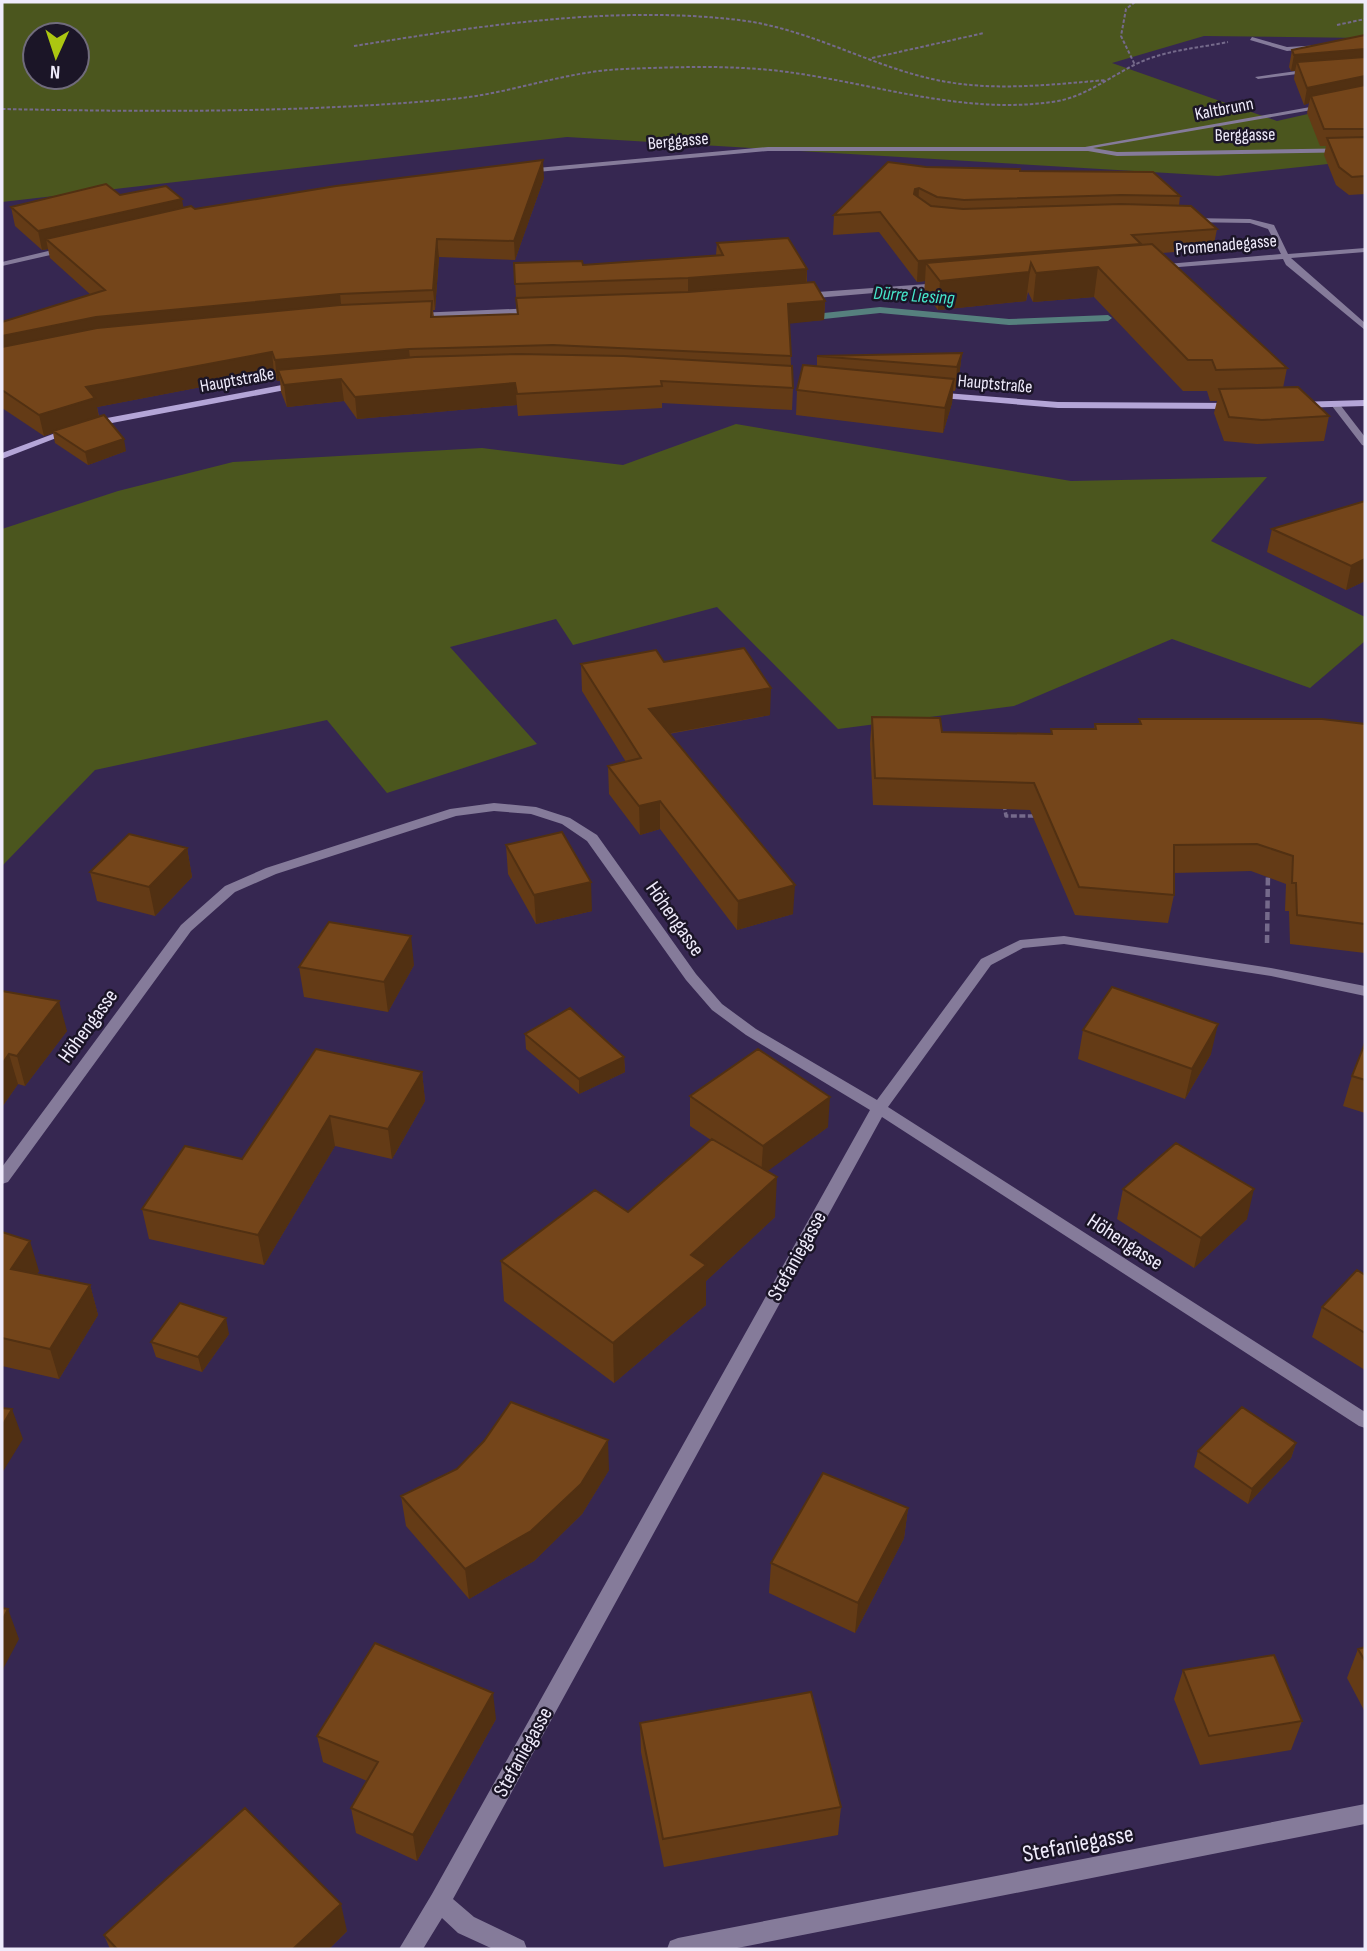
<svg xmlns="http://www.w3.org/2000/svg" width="1367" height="1951" viewBox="0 0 1367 1951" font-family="'Sofia Sans Condensed',sans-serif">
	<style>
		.green { fill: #4b561e; fill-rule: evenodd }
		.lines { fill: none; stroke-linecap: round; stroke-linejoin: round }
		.stream { fill: #56807e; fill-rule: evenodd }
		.path-far2 { stroke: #756a8b; stroke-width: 2; stroke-dasharray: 3.5 2; stroke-linecap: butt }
		.path-far1 { stroke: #756a8b; stroke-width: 3.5; stroke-dasharray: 6 2.5; stroke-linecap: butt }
		.path { stroke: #756a8b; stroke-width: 4.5; stroke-dasharray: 8 3.5; stroke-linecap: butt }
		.service { fill: #857b9a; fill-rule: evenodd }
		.minor { fill: #857b9a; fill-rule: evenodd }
		.secondary { fill: #b4a5d7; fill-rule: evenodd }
		.wall { fill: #643b16 }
		.shaded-wall { fill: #513012 }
		.building { fill: #74451a; stroke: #513012; stroke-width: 2 }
		.labels { text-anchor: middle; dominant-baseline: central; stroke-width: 5; stroke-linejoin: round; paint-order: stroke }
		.far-street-label { font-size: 18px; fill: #efebfb; stroke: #1b1527 }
		.far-water-label { font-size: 19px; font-style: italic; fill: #46e8cc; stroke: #1b1527 }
		.street-label { font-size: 21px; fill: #efebfb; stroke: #1b1527 }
		.near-street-label { font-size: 24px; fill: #efebfb; stroke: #1b1527 }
	</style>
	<rect width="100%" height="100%" fill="#362751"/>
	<path class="green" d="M2,2H1365V38L1204,36L1112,63L1277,121L1365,101V160L1218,176L567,137L2,202ZM35,35H77V77H35Z
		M736,424L1071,481L1267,477L1211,541L1365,617V641L1310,688L1172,639L1014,706L838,729L717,607L573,645L556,619L450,647L537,744L387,793L327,720L95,770L2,866V529L118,491L233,462L482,448L623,465Z"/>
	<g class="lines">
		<path class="stream" d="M880,307L1009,319L1108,315L1112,318L1108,321L1009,325L880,313L805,321L801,318L805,315Z"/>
		<path class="path-far2" d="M1135,2L1126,9L1121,36L1135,65
			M1337,25L1365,19
			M354,46C480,26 611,5 739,20C807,28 866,64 932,79C989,92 1048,85 1106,80
			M872,58L984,33
			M2,109C152,112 302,113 452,99C510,94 565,71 624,69C676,67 728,65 780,71C870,82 960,115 1052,102C1091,97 1118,68 1154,57C1178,49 1204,47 1228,42"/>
		<path class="path-far1" d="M1004,804L1006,816H1038"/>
		<path class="path" d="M1267,943L1268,871"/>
		<path class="service" d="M1311,69L1313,72L1258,79L1255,77Z"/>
		<path class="minor" d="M1252,37L1287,47L1322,45L1325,47L1287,51L1250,40Z
			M1327,104L1329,107L1093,148L1117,152L1365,148V152L1117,156L1088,151H768L526,173L522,171L526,169L768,147H1085Z
			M1189,218L1250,219L1274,225L1288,254L1365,248V252L1291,258L1365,323V330L1286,265L1283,259L1153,269L1152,267L1156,265L1281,254L1268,229L1250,223L1186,222L1185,220Z
			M65,247L69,249L68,251L2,266V262Z
			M941,283L945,285L944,287L804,299L800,296L804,293Z
			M536,308L539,309V313L416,319L412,316L416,313Z
			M1332,402H1338L1365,437V446L1362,445L1332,406Z
			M494,803L536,807L570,818L597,835L696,974L722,1004L756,1029L877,1100L981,959L1020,940L1064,936L1271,968L1365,986V996L1271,976L1064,944L1023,948L991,965L888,1107L1365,1412V1428L1359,1426L882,1117L453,1899L474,1917L524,1941L527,1949H493L458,1933L442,1918L423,1949H399L432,1894L870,1110L746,1035L712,1010L686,980L587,841L562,824L531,814L494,811L456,816L276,874L235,892L191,931L8,1182L2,1184V1167L181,925L225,886L266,868L450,809Z
			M1365,1804V1824L732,1949H667L670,1941L678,1938Z"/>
		<path class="secondary" d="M298,382L303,385L301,387L91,427L86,424L91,421Z
			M933,392L1058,402L1234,403L1239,406L1234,409L1058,408L930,397L928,395Z
			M1365,400V406L1297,408L1292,405L1297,402Z
			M69,428L77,430L2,459V453Z"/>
	</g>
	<path class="wall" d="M1365,35V194L1349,195L1336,185L1324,155L1326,146H1320L1307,113L1309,103L1304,105L1294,79L1295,71H1291L1289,67L1292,50Z
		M926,167L1020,171L1180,196L1179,206L1217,229L1213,249L1162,253L1287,368L1283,388L1329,416L1324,441L1257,444L1224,441L1214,413L1217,401H1210L1207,391H1183L1094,297L1033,302L1028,292L1026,301L938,310L924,292L925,281L917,282L879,232L833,235L834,215Z
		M544,178L515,260L439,257L435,310H433L434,317L517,314L514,263L583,265L716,255L717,243L807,269V282L825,301L824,320L789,323L791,366L793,388L792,410L662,403V408L518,416L517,405L357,419L344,401L287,407L281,392L280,381H277L274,373L97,407L99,416L126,451L88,465L55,443L53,433L44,436L2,408V322L91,295L50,258L48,249L42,250L15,226L11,207L120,195L195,209Z
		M962,353L959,376L955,391H953L952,403L943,433L796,415L797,390L817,366V356Z
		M1365,501V581L1346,590L1267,552L1272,529Z
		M664,662L770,715L669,734L793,914L737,930L660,829L640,835L609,794L608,766L626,762L582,691L581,664Z
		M872,717L942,732L1051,734V729H1094L1095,724H1139V719L1365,724V953L1290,944L1289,911H1285L1286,884L1251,871L1174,873V895L1168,923L1075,915L1030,810L873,805L870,744Z
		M506,845L592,911L536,924L508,874Z
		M187,848L192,877L155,916L97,901L90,872Z
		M414,965L388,1012L304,997L299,967Z
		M2,991L67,1031L25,1086L18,1084L2,1107Z
		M1083,1030L1211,1054L1185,1099L1078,1059Z
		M525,1034L624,1057L625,1072L579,1094L526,1049Z
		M1365,1043V1113L1343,1106L1352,1076Z
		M422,1072L425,1101L392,1159L335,1146L264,1265L149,1239L142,1209L242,1159Z
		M690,1096L828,1127L767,1171L775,1217L706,1281V1305L614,1383L504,1301L501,1261L628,1212L711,1140L690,1126Z
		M1123,1189L1247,1219L1194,1268L1117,1219Z
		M2,1232L39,1271L37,1274L90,1285L98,1315L59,1379L2,1366Z
		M1365,1275V1370L1312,1337L1322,1307Z
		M229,1334L202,1372L156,1357L151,1342Z
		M1296,1443L1291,1458L1248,1504L1194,1467L1198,1451Z
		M609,1470L582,1514L534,1561L469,1599L406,1526L401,1496Z
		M908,1508L904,1538L855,1633L769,1593L771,1563Z
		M1365,1647V1712L1347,1678L1358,1649Z
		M1183,1670L1302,1721L1291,1750L1200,1765L1174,1699Z
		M496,1719L417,1861L356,1833L351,1808L367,1781L323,1762L317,1736Z
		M640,1723L841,1807L838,1835L664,1867L641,1752Z
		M347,1931L329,1949H110L104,1935Z"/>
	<path class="shaded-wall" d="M1365,49V65L1297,62L1295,71H1291L1294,55Z
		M1365,76V89L1311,96L1309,103L1304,105L1307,88Z
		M543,160L544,178L515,260L514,241Z
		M919,188L918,207L913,208L915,189Z
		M182,199L185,217L46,239L48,249L42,250L38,231Z
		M437,239L439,257L435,310L433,290Z
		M1141,244L1138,264L1031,263L1026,301L938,310L940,281L926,263L925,281L917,282L918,261Z
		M1098,267L1094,297L1033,302L1036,273Z
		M807,269L806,291L688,300V278Z
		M340,294L342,313L2,357V336L96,317Z
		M825,301L824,320L787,324L788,304Z
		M409,349L411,369L278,370L280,381H277L275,360Z
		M272,352L274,373L97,407L99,419L53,431V433L44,436L39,415L86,387Z
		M962,353L959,376L955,391L957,367Z
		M341,379L344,401L287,407L284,385Z
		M954,379L952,403L943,433L945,408Z
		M515,383L517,405L357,419L355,397Z
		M124,439L126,451L88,465L85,452Z
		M1365,559V581L1346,590L1351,566Z
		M771,688L770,715L649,737V709Z
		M660,801V829L640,835L639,806Z
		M187,848L192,877L155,916L149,887Z
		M591,882L592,911L536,924L534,895Z
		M795,885L793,914L737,930L738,901Z
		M411,936L414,965L388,1012L384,982Z
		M59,1001L67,1031L25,1086L17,1056Z
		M1218,1024L1211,1054L1185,1099L1192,1069Z
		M9,1054L18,1084L2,1107V1064Z
		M624,1057L625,1072L579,1094V1079Z
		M422,1072L425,1101L392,1159L388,1129Z
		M830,1097L828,1127L761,1176L763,1146Z
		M330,1116L335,1146L264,1265L258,1235Z
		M777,1177L775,1217L706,1281V1305L614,1383L613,1343L691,1255Z
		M1254,1189L1247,1219L1194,1268L1201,1238Z
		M30,1241L39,1271L21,1299L11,1269Z
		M90,1285L98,1315L59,1379L50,1349Z
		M226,1318L229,1334L202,1372L198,1357Z
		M12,1409L23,1439L2,1473V1426Z
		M608,1440L609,1470L582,1514L534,1561L469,1599L465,1569Z
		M1296,1443L1291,1458L1248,1504L1252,1489Z
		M908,1508L904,1538L855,1633L858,1603Z
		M8,1609L19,1639L2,1671V1621Z
		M493,1693L496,1719L417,1861L413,1835Z
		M341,1904L347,1931L329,1949H293Z"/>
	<path class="building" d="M1365,35V49L1294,55L1292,50Z
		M1365,57V76L1307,88L1297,62Z
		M1365,85V129H1324L1311,96Z
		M1365,137V176L1352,177L1339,167L1327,138Z
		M543,160L514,241L437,239L433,290L340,294L96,317L2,336V322L105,290L46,239L191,206L195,209L336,186Z
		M888,162L926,167L1020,169V171L1153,172L1180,196L1121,195L964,200L937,197L919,188L915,189L914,194L931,206L963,209L1121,204L1191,206L1217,229L1132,235L1141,244L918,261L880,212L834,215Z
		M106,184L120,195L166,186L182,199L38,231L11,207Z
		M788,238L807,269L688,278L515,284L514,263L582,261L583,265L723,255L717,243Z
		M1152,244L1287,368L1216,370L1212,360H1188L1098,267L1036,273L1031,263L1029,272L940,281L926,263Z
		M814,282L825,301L788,304L791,356L553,345L409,349L275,360L272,352L86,387L95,398L39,415L2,390V347L97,328L340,305L432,301L431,317L518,314L516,298L688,292Z
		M962,353L957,367L817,356Z
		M519,354L624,356L792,366L793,388L661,381L662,386L517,394L515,383L355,397L341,379L284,385L278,370L415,357Z
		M803,365L954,379L945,408L797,390Z
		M1298,387L1329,416L1262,420L1229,417L1219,389Z
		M104,415L124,439L85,452L53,431Z
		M1365,501V559L1351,566L1272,529Z
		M744,648L771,688L649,709L795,885L738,901L660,801L639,806L608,766L641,758L581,664L656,650L664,662Z
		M872,717L940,718L942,732L1052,734L1051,729H1096L1095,724H1141L1139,719H1322L1365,724V924L1297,915L1296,883H1292L1293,856L1257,844L1174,845V895L1079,887L1034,783L875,778Z
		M562,832L591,882L534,895L506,845Z
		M129,834L187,848L149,887L90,872Z
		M329,922L411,936L384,982L299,967Z
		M1112,987L1218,1024L1192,1069L1083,1030Z
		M2,991L59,1001L17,1056L9,1054L2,1064Z
		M570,1008L624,1057L579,1079L525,1034Z
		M1365,1043V1080L1352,1076Z
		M316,1049L422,1072L388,1129L330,1116L258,1235L142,1209L185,1146L242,1159Z
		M758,1049L830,1097L763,1146L690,1096Z
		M712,1139L777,1177L691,1255L706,1265L613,1343L501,1261L595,1190L628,1212Z
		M1176,1143L1254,1189L1201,1238L1123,1189Z
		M2,1232L30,1241L11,1269L90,1285L50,1349L2,1338Z
		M1357,1270L1365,1275V1333L1322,1307Z
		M180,1303L226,1318L198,1357L151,1342Z
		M511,1402L608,1440L581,1484L531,1531L465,1569L401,1496L457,1469L484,1441Z
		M1242,1407L1296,1443L1252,1489L1198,1451Z
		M2,1408L12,1409L2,1426Z
		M823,1473L908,1508L858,1603L771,1563Z
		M2,1608L8,1609L2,1621Z
		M375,1643L493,1693L413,1835L351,1808L378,1762L317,1736Z
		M1365,1647V1661L1358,1649Z
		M1274,1655L1302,1721L1209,1736L1183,1670Z
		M811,1692L841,1807L663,1839L640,1723Z
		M245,1808L341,1904L293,1949H117L104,1935Z"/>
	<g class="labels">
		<g class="far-street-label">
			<text transform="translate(1224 109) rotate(-11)">Kaltbrunn</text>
			<text transform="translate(1245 135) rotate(-1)">Berggasse</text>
			<text transform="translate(678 141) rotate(-5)">Berggasse</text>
			<text transform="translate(1226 245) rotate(-5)">Promenadegasse</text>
			<text transform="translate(237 380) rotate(-10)">Hauptstraße</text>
			<text transform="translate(995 384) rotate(5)">Hauptstraße</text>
		</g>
		<g class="far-water-label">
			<text transform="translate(914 296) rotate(4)">Dürre Liesing</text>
		</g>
		<g class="street-label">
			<text transform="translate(675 919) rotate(55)">Höhengasse</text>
			<text transform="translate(88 1026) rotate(-54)">Höhengasse</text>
			<text transform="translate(1125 1242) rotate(33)">Höhengasse</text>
			<text transform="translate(797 1256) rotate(-61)">Stefaniegasse</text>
			<text transform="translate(523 1752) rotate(-61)">Stefaniegasse</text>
		</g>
		<g class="near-street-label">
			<text transform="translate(1078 1844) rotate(-11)">Stefaniegasse</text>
		</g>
	</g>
	<rect width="1367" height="1951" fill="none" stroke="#efebfb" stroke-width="7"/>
	<g transform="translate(56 56) rotate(183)"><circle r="33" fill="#1b1527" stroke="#706b7c" stroke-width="2"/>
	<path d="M0-5L12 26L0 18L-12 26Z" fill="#acc611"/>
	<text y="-10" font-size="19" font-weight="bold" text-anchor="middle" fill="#efebfb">N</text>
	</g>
</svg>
